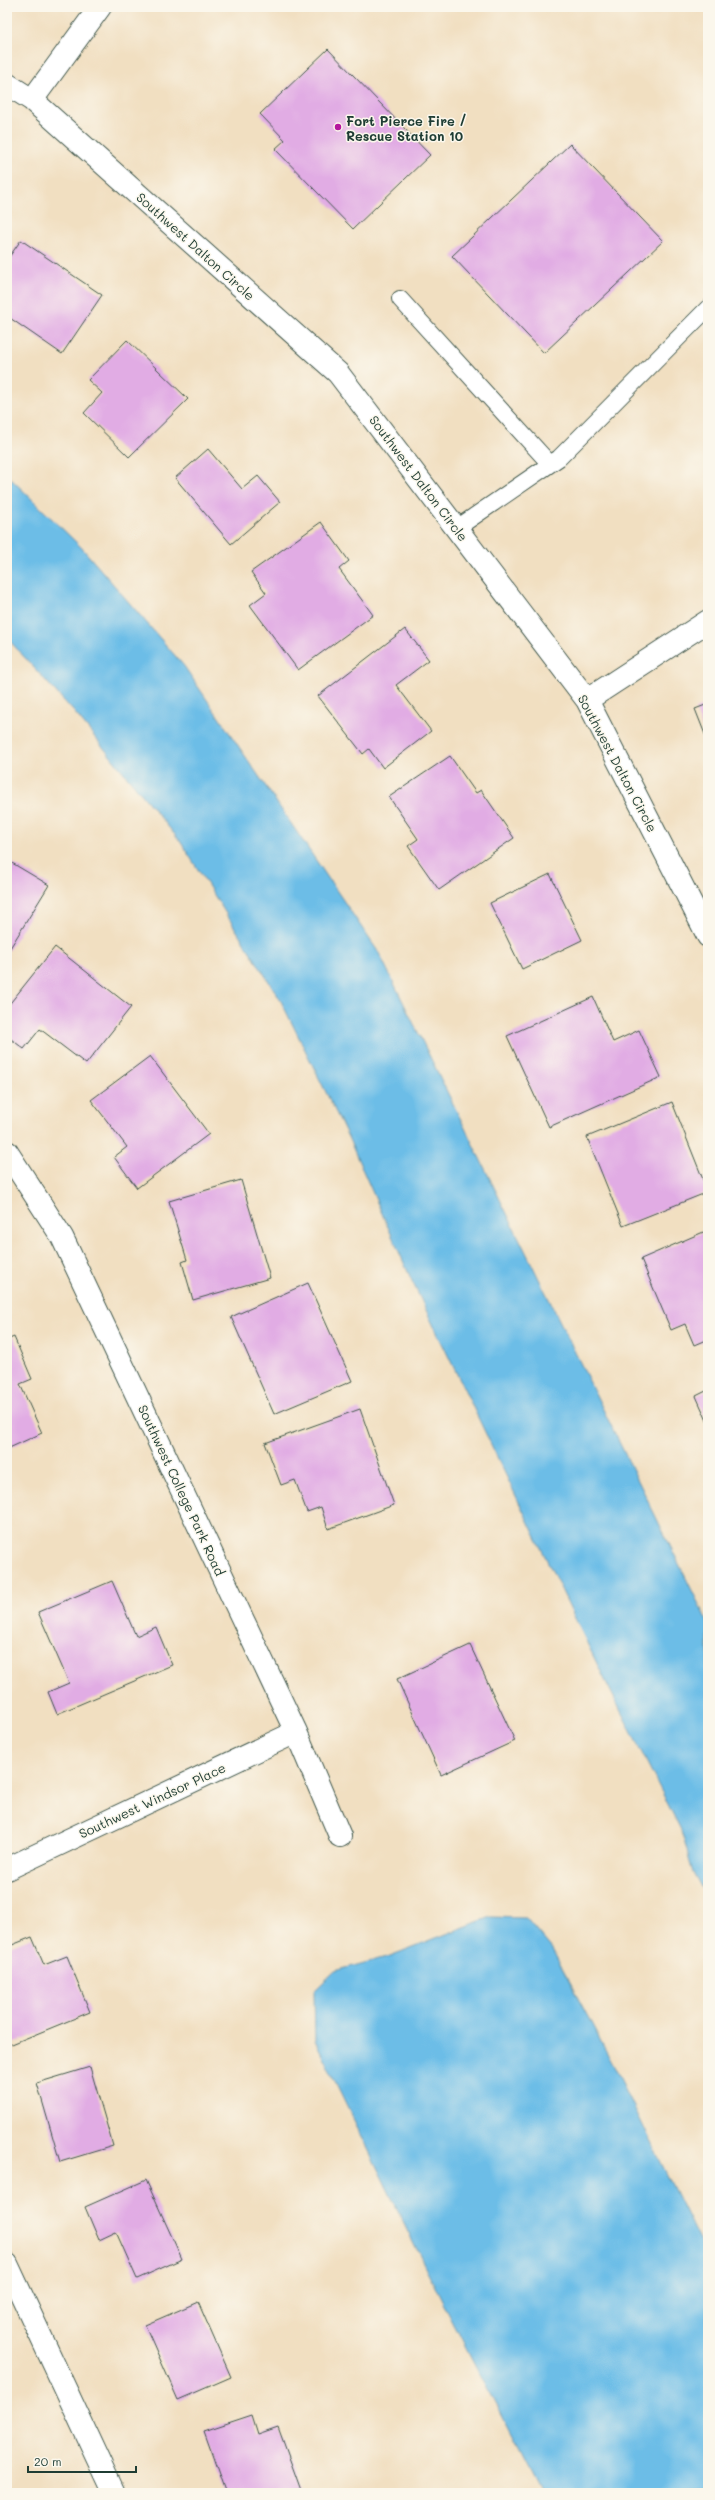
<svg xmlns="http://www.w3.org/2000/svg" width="715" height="2500" viewBox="0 0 715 2500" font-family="Mali,sans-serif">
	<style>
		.water { fill: #6cbde7; stroke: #467d8e }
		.building { fill: #e1ace4 }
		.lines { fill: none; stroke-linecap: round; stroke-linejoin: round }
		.service-casing { stroke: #3e5549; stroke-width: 18 }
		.minor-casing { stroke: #3e5549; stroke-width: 24 }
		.service { stroke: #fff; stroke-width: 16 }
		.minor { stroke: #fff; stroke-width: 22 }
		.poi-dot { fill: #b5179e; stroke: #fbf7ec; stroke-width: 1.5 }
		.labels { text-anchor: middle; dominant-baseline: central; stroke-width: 3; stroke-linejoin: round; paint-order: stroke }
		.poi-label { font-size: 13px; font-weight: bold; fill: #1f3d34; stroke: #fbf7ec; text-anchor: start }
		.street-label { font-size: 13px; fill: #1f3d34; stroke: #fbf7ec }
	</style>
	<rect width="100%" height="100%" fill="#fbf7ec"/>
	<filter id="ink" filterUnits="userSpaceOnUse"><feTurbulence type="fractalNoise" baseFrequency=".025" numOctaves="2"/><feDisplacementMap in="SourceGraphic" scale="8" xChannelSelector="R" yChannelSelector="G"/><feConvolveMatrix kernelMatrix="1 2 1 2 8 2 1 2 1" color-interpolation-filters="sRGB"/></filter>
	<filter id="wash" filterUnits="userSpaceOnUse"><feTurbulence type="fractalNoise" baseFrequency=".012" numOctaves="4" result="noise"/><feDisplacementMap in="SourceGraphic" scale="16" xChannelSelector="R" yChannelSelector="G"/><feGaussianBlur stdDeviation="0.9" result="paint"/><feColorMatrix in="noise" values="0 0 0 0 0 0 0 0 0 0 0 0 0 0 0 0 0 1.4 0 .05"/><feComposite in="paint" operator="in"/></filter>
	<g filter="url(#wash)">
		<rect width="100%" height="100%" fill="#f1dfc1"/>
		<path class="water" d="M7,475L81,547L184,666L379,953L708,1623V1900L693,1872L681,1830L603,1676L412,1281L348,1137L280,999L180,841L75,713L7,638Z
			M490,1917L526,1918L552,1949L616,2070L708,2259V2493H541L441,2299L315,2040L314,1991L335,1971L390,1956Z"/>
		<g id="blocks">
			<path class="building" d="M328,49L430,155L353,229L275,149L285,140L260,114Z
				M570,144L663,241L544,353L452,256Z
				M21,240L102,295L62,354L7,316V260Z
				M127,340L188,399L129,457L84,413L102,393L88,380Z
				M208,449L242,489L258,476L280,502L231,544L175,478Z
				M321,522L349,561L339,569L373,615L298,670L250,605L266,593L251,572Z
				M405,629L429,660L396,685L431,731L383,768L369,749L363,754L318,696Z
				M708,704V742L695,709Z
				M450,756L476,793L481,790L514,838L439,890L408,846L418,839L389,797Z
				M7,860L49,885L7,953Z
				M550,874L582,940L522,969L490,903Z
				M55,947L131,1007L86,1064L40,1029L24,1049L7,1036V1007Z
				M593,997L613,1042L639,1030L661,1077L549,1127L507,1036Z
				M150,1056L209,1134L137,1188L114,1157L127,1147L91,1100Z
				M672,1102L708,1192L623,1226L587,1137Z
				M241,1180L270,1278L193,1300L182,1262L187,1260L169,1201Z
				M708,1230V1339L694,1345L685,1324L671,1330L641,1259Z
				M308,1283L352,1381L274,1414L231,1317Z
				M14,1337L32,1379L20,1384L42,1433L7,1449V1340Z
				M708,1390V1423L696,1396Z
				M360,1409L394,1505L328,1529L321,1507L307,1512L295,1480L281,1485L265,1443Z
				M112,1581L136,1636L156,1627L172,1665L57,1714L48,1692L69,1683L38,1612Z
				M470,1645L515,1741L441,1775L397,1679Z
				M32,1937L44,1965L67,1956L90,2012L7,2046V1947Z
				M90,2067L113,2146L60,2162L37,2083Z
				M146,2180L182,2259L137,2279L116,2232L99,2240L85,2207Z
				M198,2302L231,2377L178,2400L145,2325Z
				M252,2415L258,2434L278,2427L302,2493H226L204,2431Z"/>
		</g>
	</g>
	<g filter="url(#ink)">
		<use href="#blocks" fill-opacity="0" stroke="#3e5549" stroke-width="1"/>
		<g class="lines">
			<defs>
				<path id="service" d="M400,299L550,464
					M457,528L559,458L708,308"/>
				<path id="minor" d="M7,84L32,100L338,373L587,700L708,936
					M32,100L100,7
					M587,700L708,621
					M7,1152L62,1237L296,1732L340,1836
					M7,1869L296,1732
					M7,2264L114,2493"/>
			</defs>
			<use href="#service" class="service-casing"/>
			<use href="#minor" class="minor-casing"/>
			<use href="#service" class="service"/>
			<use href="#minor" class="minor"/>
		</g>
	</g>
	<circle class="poi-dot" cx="338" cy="127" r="4"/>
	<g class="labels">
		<g class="poi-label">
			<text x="346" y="120">Fort Pierce Fire /<tspan x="346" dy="15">Rescue Station 10</tspan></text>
		</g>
		<g class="street-label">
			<text transform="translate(196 246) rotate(42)">Southwest Dalton Circle</text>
			<text transform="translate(419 478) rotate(53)">Southwest Dalton Circle</text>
			<text transform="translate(618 763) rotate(62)">Southwest Dalton Circle</text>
			<text transform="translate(182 1490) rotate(65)">Southwest College Park Road</text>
			<text transform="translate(152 1800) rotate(-25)">Southwest Windsor Place</text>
		</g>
	</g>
	<rect width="715" height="2500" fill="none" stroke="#fbf7ec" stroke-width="24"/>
	<path d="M28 2466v6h108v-6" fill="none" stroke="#1f3d34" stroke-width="2"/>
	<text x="34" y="2466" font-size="12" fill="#1f3d34" stroke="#fbf7ec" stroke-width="3" paint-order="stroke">20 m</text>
</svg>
